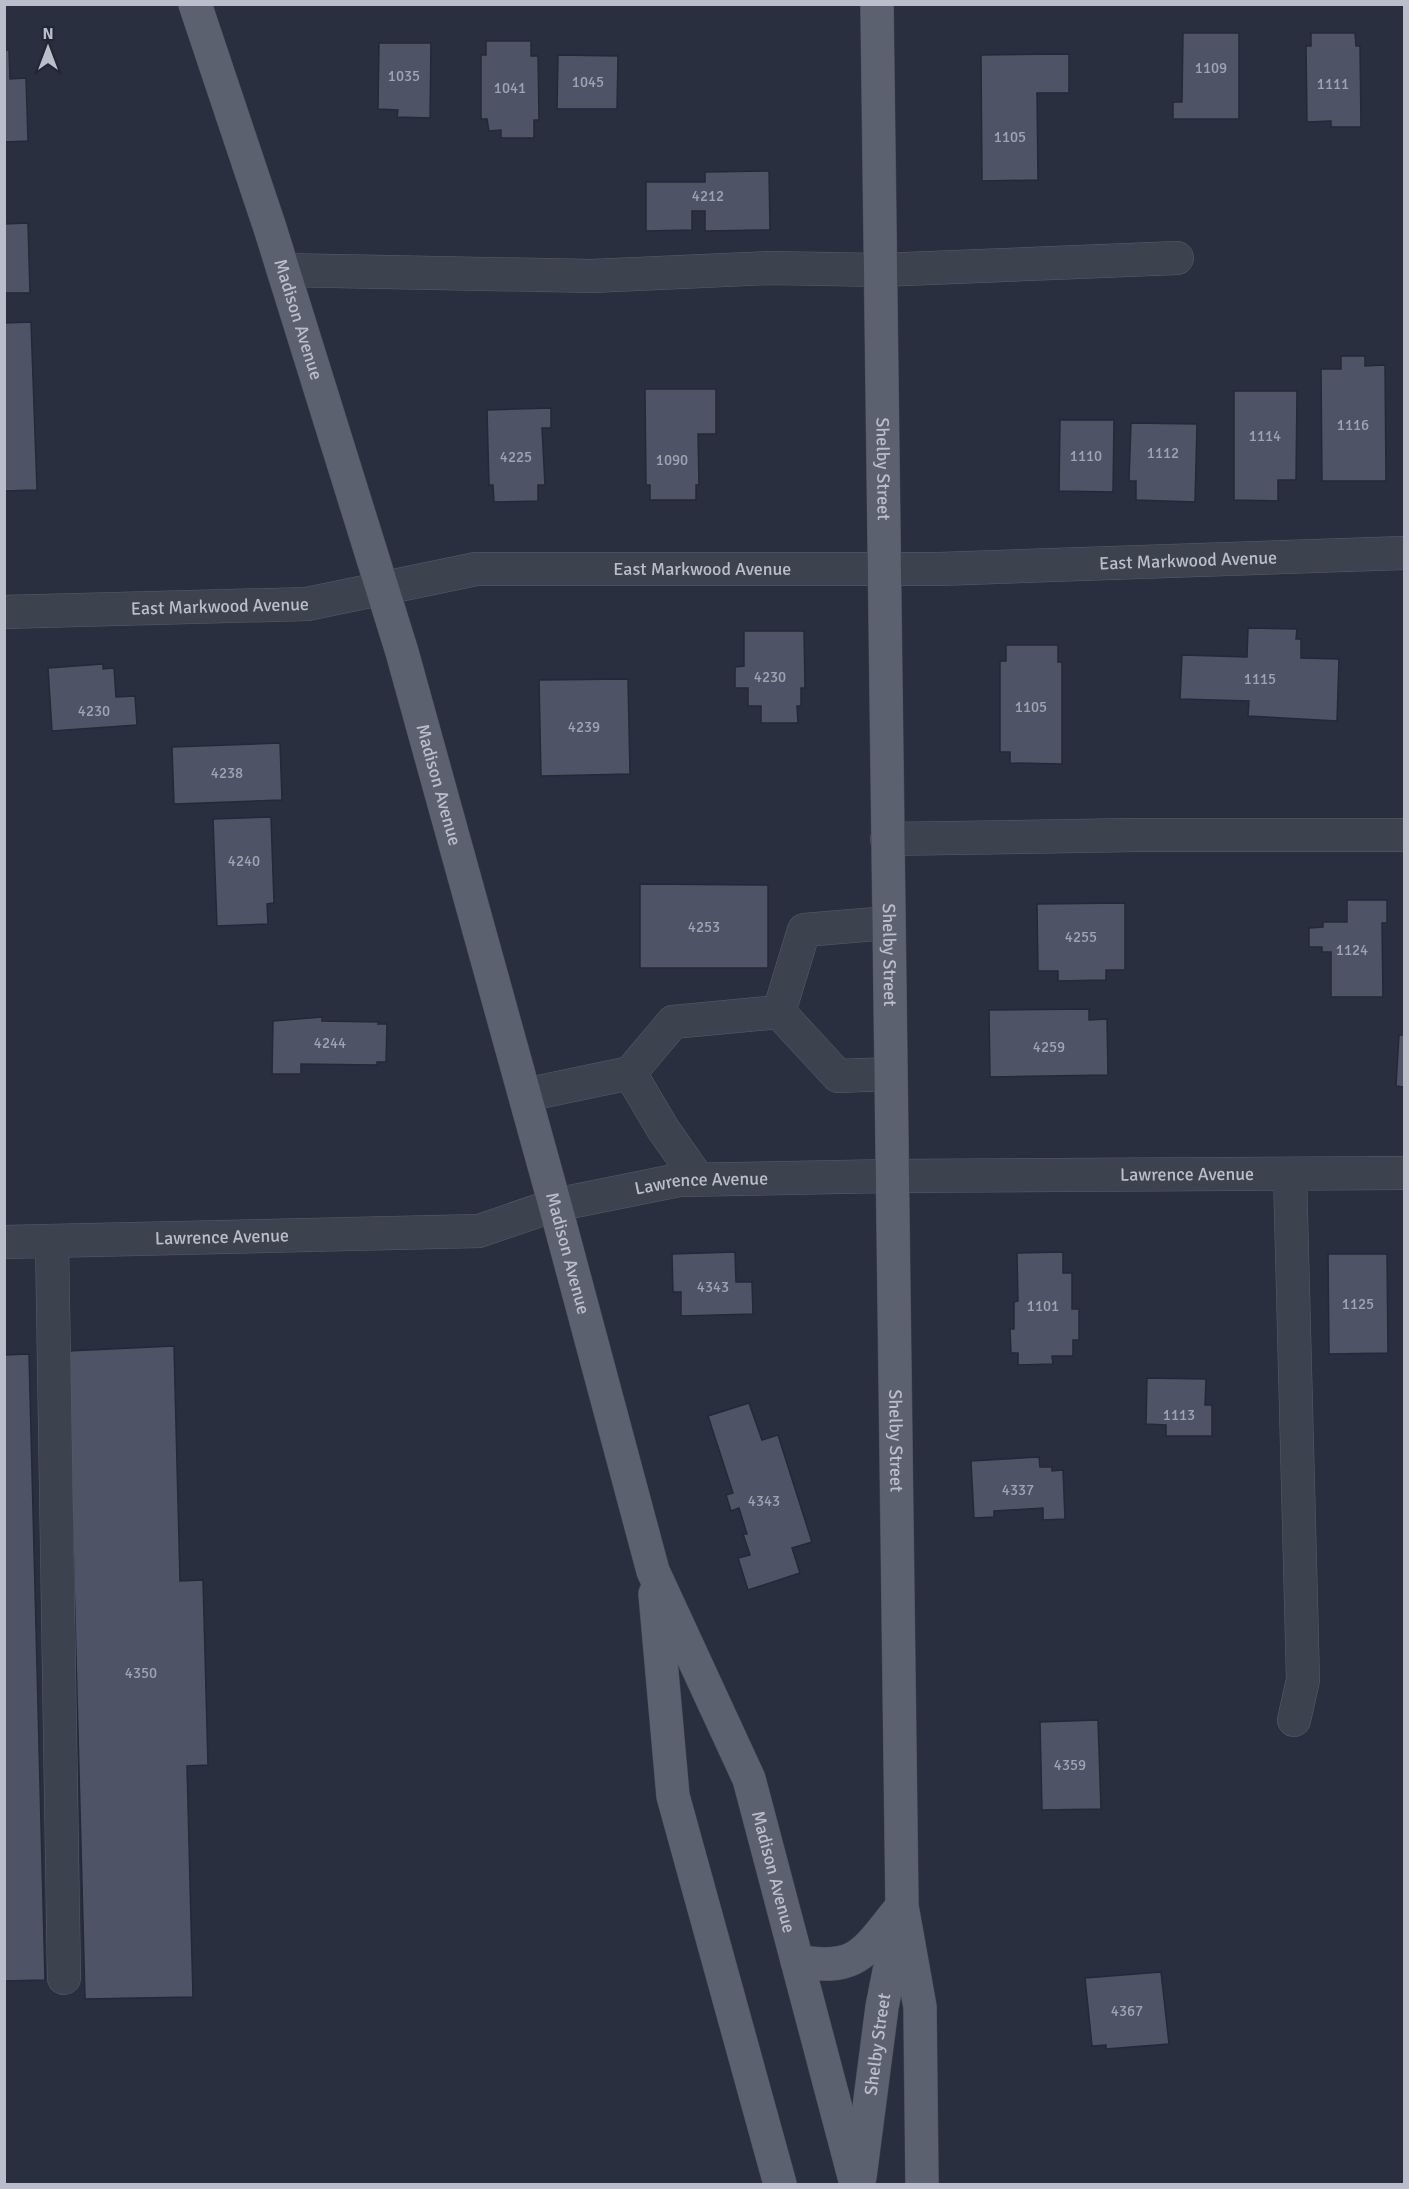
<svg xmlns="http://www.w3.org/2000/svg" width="1409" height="2189" viewBox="0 0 1409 2189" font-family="Signika,sans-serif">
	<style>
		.building { fill: #4e5465; stroke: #242937; stroke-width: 1.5 }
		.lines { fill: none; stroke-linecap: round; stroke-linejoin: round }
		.minor-casing { stroke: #585d6a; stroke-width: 34 }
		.major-casing { stroke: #474b58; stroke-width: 34 }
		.minor { stroke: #3d424f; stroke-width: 33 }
		.major { stroke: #5c616f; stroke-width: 33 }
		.labels { text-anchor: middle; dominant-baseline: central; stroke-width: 4.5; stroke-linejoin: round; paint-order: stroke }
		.number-label { font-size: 15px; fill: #9fa4b1 }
		.street-label { font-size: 18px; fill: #babeca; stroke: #222735 }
	</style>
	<rect width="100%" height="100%" fill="#2a2f3f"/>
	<path class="building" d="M1183,33H1239V119H1173V102H1182Z
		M1311,33H1355L1356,46H1360L1361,127H1331V121L1307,122L1306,46H1311Z
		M486,41H531V56H538L539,120H534V138H501V130L489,131L487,119H481V55H486Z
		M379,43H431L430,118L397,117L398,110L378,109Z
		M4,50H9L10,79L26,78L28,141L4,142Z
		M1069,54V93H1037L1038,180L982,181L981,55Z
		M558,55L618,56L617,109H557Z
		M769,171L770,230L705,231V211H692V230L646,231V182H705V172Z
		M28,223L30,293H4V224Z
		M31,322L37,490L4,491V323Z
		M1341,356H1365V366L1385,365L1386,481H1322L1321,369H1341Z
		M645,389H716V434H698L699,485H696V500H650V485H646Z
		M1234,391H1297L1296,480H1278V501L1234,500Z
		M551,408V428H542L545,485H538V501L494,502L493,485H489L487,410Z
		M1060,420H1114L1113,492L1059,491Z
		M1131,423L1197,424L1195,502L1136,500V481H1129Z
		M1248,628L1297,629L1296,639H1301V658L1339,659L1337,721L1248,716L1249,701L1180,699L1182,655L1247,657Z
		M744,631H804L805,688H801V706H797L798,723H761V706H748V688H735V667L744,666Z
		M1006,645H1058V662H1062V764L1010,763V752H1000V661H1006Z
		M103,664V669L114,668L116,697L135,696L137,725L52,731L48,668Z
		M628,679L630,774L541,776L539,680Z
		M280,743L282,800L174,804L172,747Z
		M271,817L274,903L267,904L268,924L217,926L213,819Z
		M640,884L768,885V968H640Z
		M1347,900H1387V923H1382L1383,997H1331V952H1322V947H1309V928L1323,927V922H1347Z
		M1125,903V970H1106V980L1058,981V971H1038L1037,904Z
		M1089,1009V1020L1107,1019L1108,1075L990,1077L989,1010Z
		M322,1017V1021L379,1022L378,1024H387L386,1062H377V1065L301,1064V1074H272L273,1021Z
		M1399,1035H1404V1087L1396,1086Z
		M735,1252L736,1282H752L753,1314L681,1316V1292H673L672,1254Z
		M1063,1252V1273H1072V1309H1079V1340H1073V1356H1052L1053,1364L1018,1365V1353H1011L1010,1329H1014V1302L1018,1301L1017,1253Z
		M1328,1254H1387L1388,1353L1329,1354Z
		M174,1346L180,1581L203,1580L208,1765L187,1766L193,1997L85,1999L68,1351Z
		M29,1354L45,1980L4,1981V1355Z
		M1147,1378L1206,1379L1205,1405H1212V1436H1166V1425L1146,1424Z
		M749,1403L762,1440L778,1435L812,1542L792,1548L800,1573L748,1590L738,1558L750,1555L743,1534H747L739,1508L731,1511L726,1495L733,1493L708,1416Z
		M1039,1457L1040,1467H1052V1471L1063,1470L1065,1519L1043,1520V1508L994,1511V1517L974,1518L971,1461Z
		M1098,1720L1101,1809L1042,1810L1040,1722Z
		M1161,1972L1169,2044L1106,2049V2045L1092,2046L1085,1978Z"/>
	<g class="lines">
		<defs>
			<g id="minor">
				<path d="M283,270L592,276L770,268L880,270L1177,258"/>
				<path id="s1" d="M4,612L307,604L476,569H939L1404,553"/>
				<path d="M887,839L1136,835H1404"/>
				<path d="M779,1012L804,930L888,923"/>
				<path d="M630,1073L663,1129L698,1179"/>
				<path d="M525,1095L630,1073L673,1022L779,1012L838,1076L890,1074"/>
				<path d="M1290,1174L1303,1680L1294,1720"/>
				<path d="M52,1241L64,1978"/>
				<path id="s2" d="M4,1242L479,1231L555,1205L679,1180L891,1176L1404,1173"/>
			</g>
			<g id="major">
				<path id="s3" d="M195,4L270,228L402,652L555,1205L653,1571L749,1779L856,2184"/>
				<path id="s4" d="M877,4L902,1906L920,2007L922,2184"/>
				<path d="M655,1594L673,1796L780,2184"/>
				<path d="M797,1961C857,1972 864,1953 899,1910"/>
				<path id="s5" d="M860,2177L882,2007L898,1926"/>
			</g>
		</defs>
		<use href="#minor" class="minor-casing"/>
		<use href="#major" class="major-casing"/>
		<use href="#minor" class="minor"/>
		<use href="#major" class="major"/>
	</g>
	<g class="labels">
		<g class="number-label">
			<text x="1211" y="68">1109</text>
			<text x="404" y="76">1035</text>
			<text x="588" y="82">1045</text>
			<text x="1333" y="84">1111</text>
			<text x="510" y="88">1041</text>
			<text x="1010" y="137">1105</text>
			<text x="708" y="196">4212</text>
			<text x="1353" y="425">1116</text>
			<text x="1265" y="436">1114</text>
			<text x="1163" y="453">1112</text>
			<text x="1086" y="456">1110</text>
			<text x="516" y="457">4225</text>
			<text x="672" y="460">1090</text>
			<text x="770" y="677">4230</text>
			<text x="1260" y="679">1115</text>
			<text x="1031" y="707">1105</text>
			<text x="94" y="711">4230</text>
			<text x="584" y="727">4239</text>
			<text x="227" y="773">4238</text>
			<text x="244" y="861">4240</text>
			<text x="704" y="927">4253</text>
			<text x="1081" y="937">4255</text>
			<text x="1352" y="950">1124</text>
			<text x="330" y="1043">4244</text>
			<text x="1049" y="1047">4259</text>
			<text x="713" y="1287">4343</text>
			<text x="1358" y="1304">1125</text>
			<text x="1043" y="1306">1101</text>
			<text x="1179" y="1415">1113</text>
			<text x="1018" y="1490">4337</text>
			<text x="764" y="1501">4343</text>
			<text x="141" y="1673">4350</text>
			<text x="1070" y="1765">4359</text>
			<text x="1127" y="2011">4367</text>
		</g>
		<g class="street-label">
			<text stroke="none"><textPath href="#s3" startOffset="332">Madison Avenue</textPath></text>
			<text stroke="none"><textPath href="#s4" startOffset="465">Shelby Street</textPath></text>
			<text stroke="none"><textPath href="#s1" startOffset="1188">East Markwood Avenue</textPath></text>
			<text stroke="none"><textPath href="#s1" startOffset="702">East Markwood Avenue</textPath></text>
			<text stroke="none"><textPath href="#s1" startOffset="216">East Markwood Avenue</textPath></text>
			<text stroke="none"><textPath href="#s3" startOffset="818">Madison Avenue</textPath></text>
			<text stroke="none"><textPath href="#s4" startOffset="951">Shelby Street</textPath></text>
			<text stroke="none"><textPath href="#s2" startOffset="1190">Lawrence Avenue</textPath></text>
			<text stroke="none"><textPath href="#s2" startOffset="704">Lawrence Avenue</textPath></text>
			<text stroke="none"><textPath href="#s2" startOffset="218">Lawrence Avenue</textPath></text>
			<text stroke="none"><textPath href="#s3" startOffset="1304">Madison Avenue</textPath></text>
			<text stroke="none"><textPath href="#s4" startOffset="1437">Shelby Street</textPath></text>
			<text stroke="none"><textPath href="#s3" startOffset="1958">Madison Avenue</textPath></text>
			<text stroke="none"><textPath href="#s5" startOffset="134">Shelby Street</textPath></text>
		</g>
	</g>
	<rect width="1409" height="2189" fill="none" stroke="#babeca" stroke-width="12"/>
	<g transform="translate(48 48)" stroke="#222735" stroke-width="4.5" paint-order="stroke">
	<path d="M0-4.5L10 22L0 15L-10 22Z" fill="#babeca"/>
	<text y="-9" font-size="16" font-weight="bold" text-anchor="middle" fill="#babeca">N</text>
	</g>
</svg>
